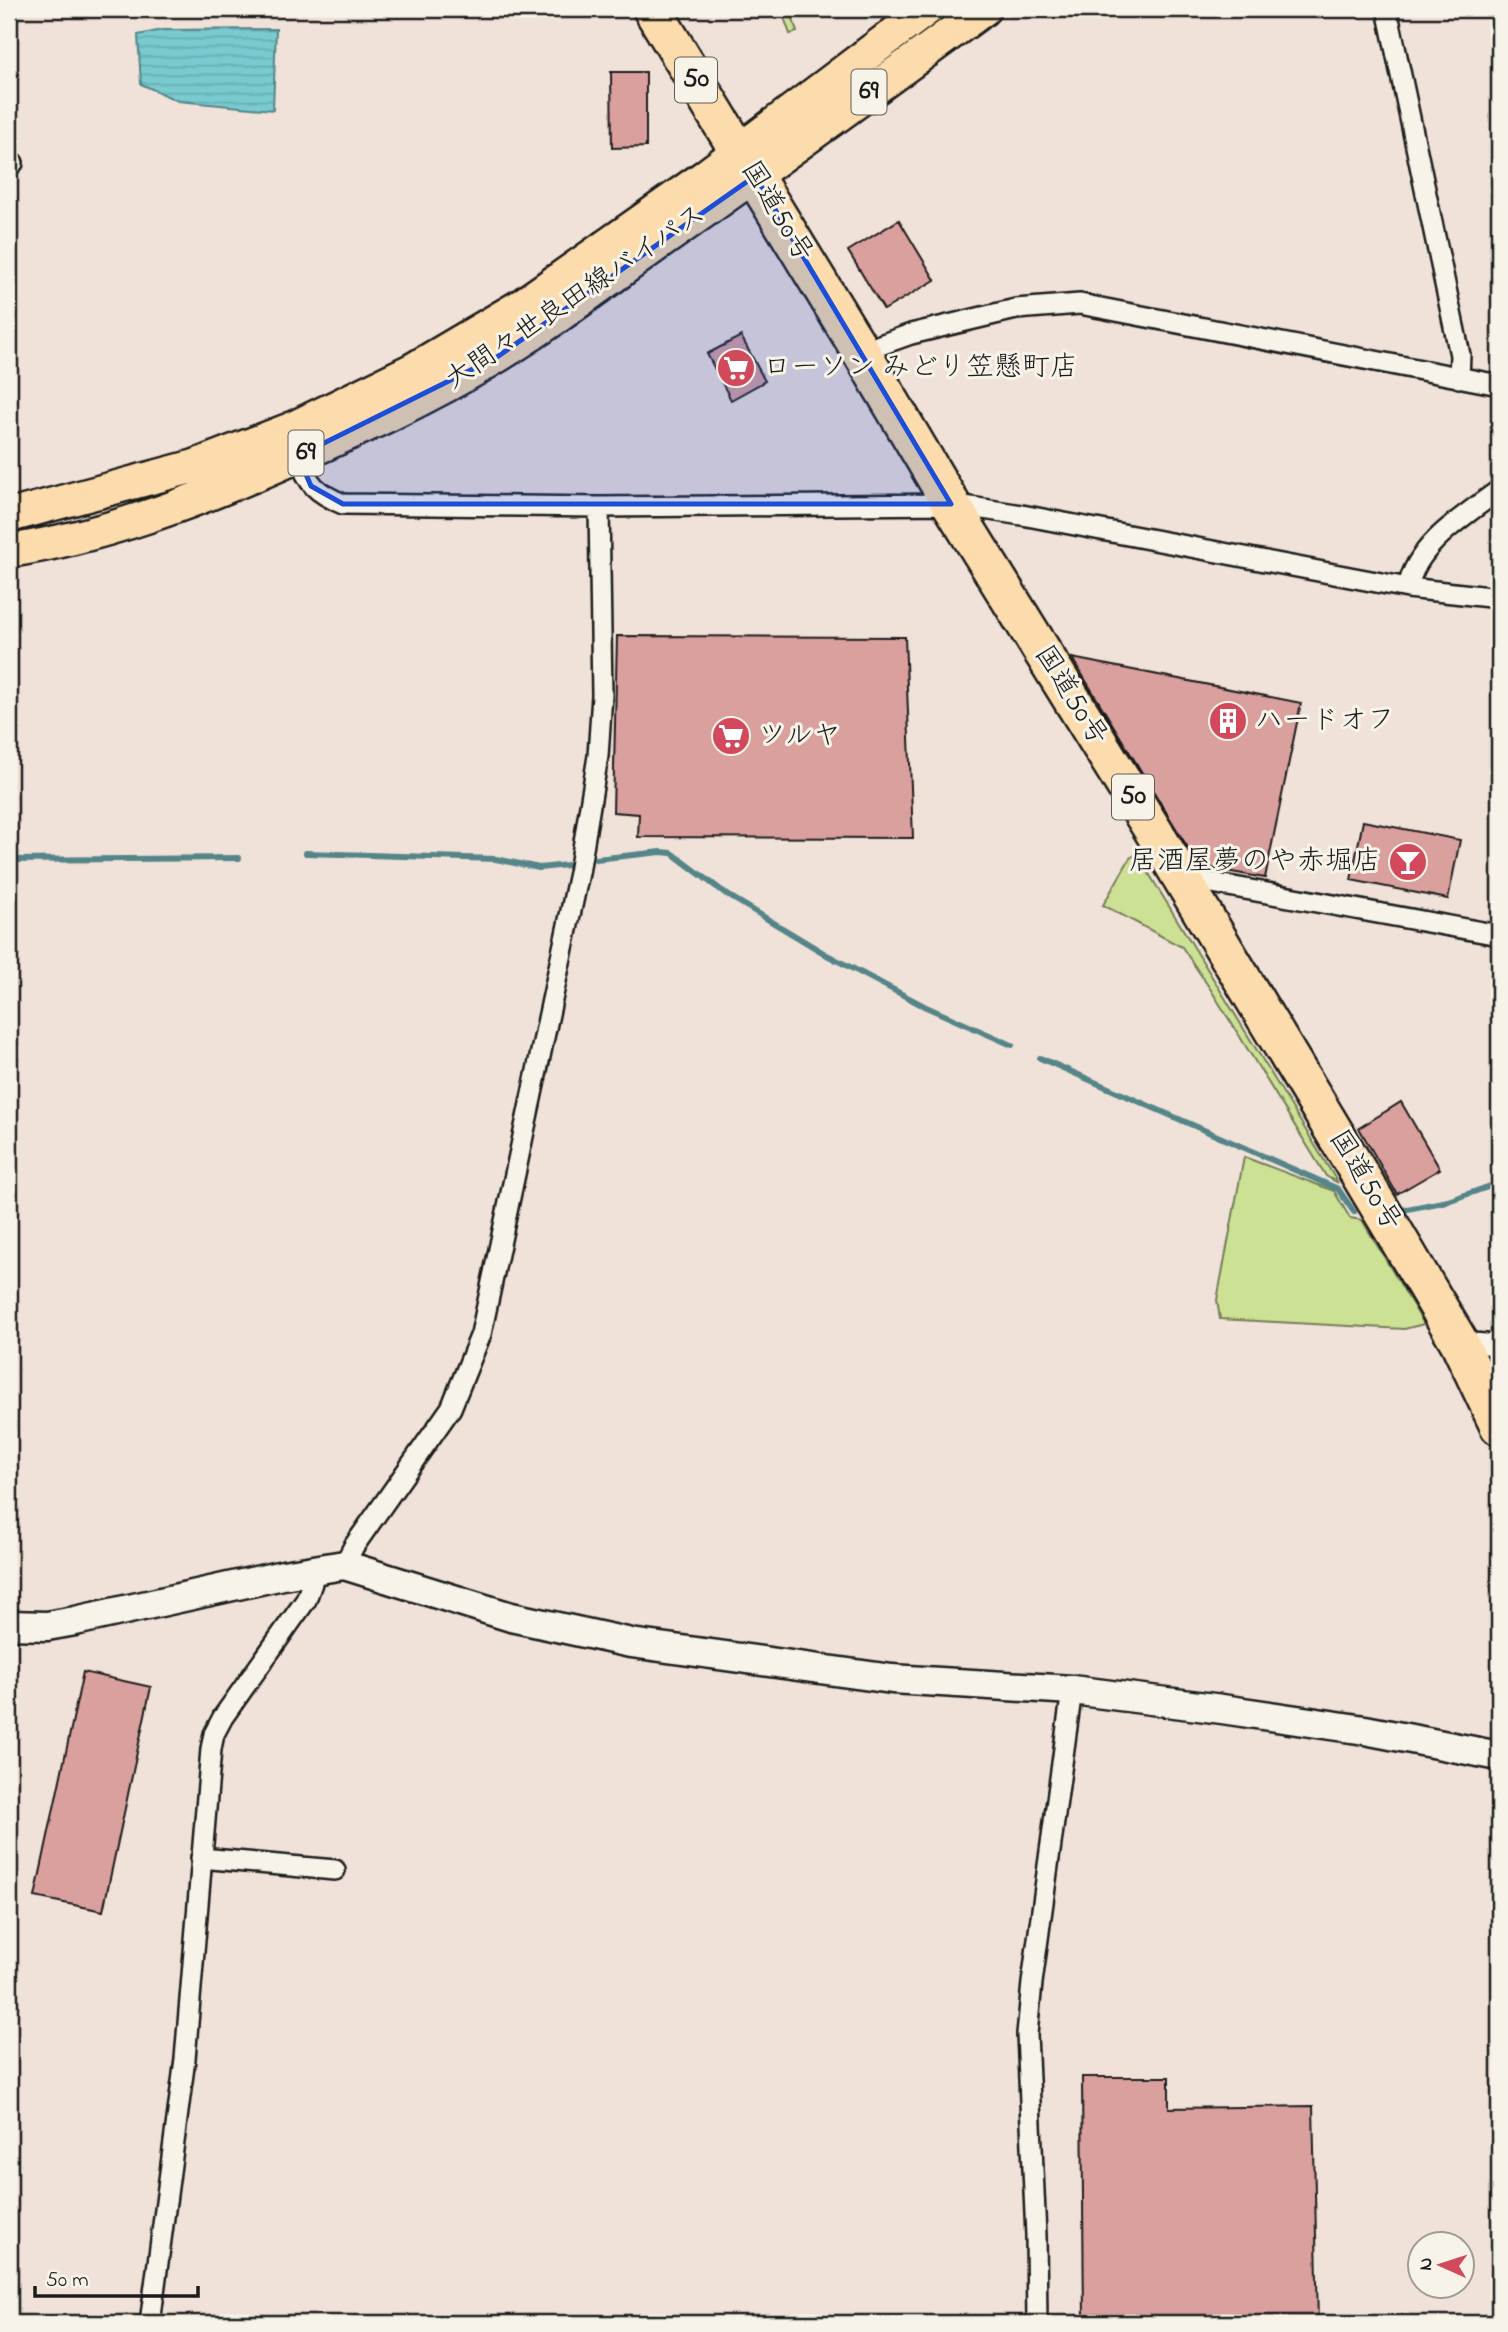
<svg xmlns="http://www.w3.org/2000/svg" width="1508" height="2332" viewBox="0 0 1508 2332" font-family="'Indie Flower','Klee One',sans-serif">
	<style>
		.green { fill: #cde195; stroke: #747e58; stroke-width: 2 }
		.water { fill: url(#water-rules); stroke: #548588; stroke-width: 2 }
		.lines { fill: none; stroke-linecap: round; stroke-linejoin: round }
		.stream { stroke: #548588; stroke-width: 6 }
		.building { fill: #daa09e; stroke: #1c1c1c; stroke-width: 2 }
		.street-casing { stroke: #1c1c1c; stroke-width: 24 }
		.secondary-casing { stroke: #1c1c1c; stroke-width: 33 }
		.primary-casing { stroke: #1c1c1c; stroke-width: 37 }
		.highway-casing { stroke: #1c1c1c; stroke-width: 42 }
		.street { stroke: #f7f3e8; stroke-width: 19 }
		.secondary { stroke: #f7f3e8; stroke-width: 28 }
		.primary { stroke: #fcdcac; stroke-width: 32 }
		.highway { stroke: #fcdcac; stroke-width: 37 }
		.marked { fill: #1d4ed8; fill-opacity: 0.2; stroke: #1d4ed8; stroke-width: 5; stroke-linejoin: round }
		.labels { text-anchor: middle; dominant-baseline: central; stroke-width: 6; stroke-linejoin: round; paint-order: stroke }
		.shield { fill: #f7f3e8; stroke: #5e5c59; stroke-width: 2 }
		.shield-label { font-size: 26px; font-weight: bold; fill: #1c1c1c }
		.street-label { font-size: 28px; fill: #1c1c1c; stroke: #f7f3e8 }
		.poi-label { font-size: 28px; fill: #1c1c1c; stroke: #f7f3e8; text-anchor: start }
	</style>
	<defs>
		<pattern id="water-rules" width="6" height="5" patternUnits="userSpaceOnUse" patternTransform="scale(1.75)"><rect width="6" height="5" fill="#79cbd0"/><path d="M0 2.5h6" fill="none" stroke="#68aeb2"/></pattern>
	</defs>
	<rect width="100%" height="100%" fill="#f1e2d9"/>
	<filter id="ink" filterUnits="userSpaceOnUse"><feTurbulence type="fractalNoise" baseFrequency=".0143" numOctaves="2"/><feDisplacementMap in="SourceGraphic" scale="14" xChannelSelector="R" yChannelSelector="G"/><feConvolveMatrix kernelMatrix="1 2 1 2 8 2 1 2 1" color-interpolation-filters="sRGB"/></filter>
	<g filter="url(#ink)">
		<path class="green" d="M781,9H790L797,32L790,34Z
			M1137,854L1338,1183L1326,1176L1211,990L1182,947L1103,905L1130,858Z
			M1244,1157L1334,1191L1350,1218L1362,1220L1424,1324L1404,1329L1220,1319L1217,1300Z"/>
		<path class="water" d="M276,29L273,110L178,101L141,84L138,35L162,30Z"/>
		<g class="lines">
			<path class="stream" d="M306,853L496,859L539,868L568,865
				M596,859L661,852L672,853L726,894L827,955L926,1007L1012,1045
				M9,860L239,858
				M1040,1058L1338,1189L1354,1212
				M1402,1210L1448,1201L1499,1183"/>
		</g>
		<path class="building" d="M611,72H646V147L612,148Z
			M899,220L935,280L884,310L848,251Z
			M741,336L765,381L731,400L707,354Z
			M617,636L905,637L913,838L638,837L639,814L613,812Z
			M1072,658L1301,703L1265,878L1199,866Z
			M1363,821L1460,840L1448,899L1351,880Z
			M1401,1102L1440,1169L1397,1194L1359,1128Z
			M83,1672L151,1687L103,1911L35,1897Z
			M1082,2077H1169V2108L1313,2106L1318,2323H1084Z"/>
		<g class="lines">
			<defs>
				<path id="street" d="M1387,9L1460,355L1459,378
					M9,163H13
					M863,355L880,345L911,334L1016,309L1080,304L1499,385
					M298,456C309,485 315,492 343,504L599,507L951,504L1022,515L1408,588L1499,598
					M1408,588C1416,544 1466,515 1499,490
					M1190,891L1202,884L1212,883L1499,935
					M1459,1342L1499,1345
					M344,1565L354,1546L451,1408L481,1334L579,873L598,756L602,695L599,507
					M201,1858L335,1870
					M150,2323L185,2059L211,1749L214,1734L223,1717L306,1600L312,1583V1569
					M1037,2323L1036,2236L1027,2034L1032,1983L1072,1690"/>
				<path id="secondary" d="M9,1625L47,1626L75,1621L283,1575L344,1565L511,1617L631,1643L892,1679L1072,1690L1222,1709L1365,1730L1499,1756"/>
				<path id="primary" d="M9,516L195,466L291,429L412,370L522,305L704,177L927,9
					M9,551C101,537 192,503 278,465C352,433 426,400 496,357C552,323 605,282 658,244C768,167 876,88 984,9"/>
				<path id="highway" d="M652,9L863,355L951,504L1154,832L1393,1230L1459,1342L1499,1426"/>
			</defs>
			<use href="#street" class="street-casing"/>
			<use href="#secondary" class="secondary-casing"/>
			<use href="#primary" class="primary-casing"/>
			<use href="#highway" class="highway-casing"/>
			<use href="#street" class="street"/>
			<use href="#secondary" class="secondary"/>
			<use href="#primary" class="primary"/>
			<use href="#highway" class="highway"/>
		</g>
	</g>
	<path class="marked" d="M755,176L951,504H343L311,486L298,456L497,357Z"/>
	<defs>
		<symbol id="supermarket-disc" viewBox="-11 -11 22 22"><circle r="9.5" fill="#d1495b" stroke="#f7f3e8"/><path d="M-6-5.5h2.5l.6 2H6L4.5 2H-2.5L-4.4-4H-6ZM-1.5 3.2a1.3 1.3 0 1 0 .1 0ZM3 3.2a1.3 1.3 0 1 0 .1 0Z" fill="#fff"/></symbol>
		<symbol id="building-disc" viewBox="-11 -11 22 22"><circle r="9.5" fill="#d1495b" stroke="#f7f3e8"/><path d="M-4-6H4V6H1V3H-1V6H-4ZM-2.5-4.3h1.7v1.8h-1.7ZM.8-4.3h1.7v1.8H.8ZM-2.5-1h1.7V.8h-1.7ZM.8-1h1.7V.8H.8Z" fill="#fff"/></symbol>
		<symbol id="bar-disc" viewBox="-11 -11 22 22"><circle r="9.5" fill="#d1495b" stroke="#f7f3e8"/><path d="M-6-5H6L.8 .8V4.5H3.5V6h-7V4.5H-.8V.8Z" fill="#fff"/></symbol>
	</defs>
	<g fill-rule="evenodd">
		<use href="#supermarket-disc" x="714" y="346" width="44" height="44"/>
		<use href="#building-disc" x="1206" y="699" width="44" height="44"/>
		<use href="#supermarket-disc" x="709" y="714" width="44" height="44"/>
		<use href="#bar-disc" x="1386" y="840" width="44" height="44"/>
	</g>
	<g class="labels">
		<g class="shield">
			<rect x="675" y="57.5" width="42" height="45" rx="5"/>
			<rect x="851.5" y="69.5" width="35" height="45" rx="5"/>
			<rect x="288.5" y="430.5" width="35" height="45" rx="5"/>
			<rect x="1112" y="774.5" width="42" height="45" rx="5"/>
		</g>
		<g class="shield-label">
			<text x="696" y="80">50</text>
			<text x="869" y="92">69</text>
			<text x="306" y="453">69</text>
			<text x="1133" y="797">50</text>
		</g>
		<g class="street-label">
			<text transform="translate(776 212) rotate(59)">国道50号</text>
			<text transform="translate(576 298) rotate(-34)">大間々世良田線バイパス</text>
			<text transform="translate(1070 696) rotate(58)">国道50号</text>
			<text transform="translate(1364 1181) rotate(59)">国道50号</text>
		</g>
		<g class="poi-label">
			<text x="763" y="368">ローソン みどり笠懸町店</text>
			<text x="1255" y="721">ハードオフ</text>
			<text x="758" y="736">ツルヤ</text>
			<text x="1381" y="862" text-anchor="end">居酒屋夢のや赤堀店</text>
		</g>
	</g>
	<rect width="1508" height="2332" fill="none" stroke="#f7f3e8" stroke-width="35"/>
	<rect x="18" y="18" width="1473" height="2297" fill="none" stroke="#1c1c1c" stroke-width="2.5" filter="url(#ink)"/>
	<g transform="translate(1441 2265) rotate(273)"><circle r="33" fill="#f7f3e8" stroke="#9f9d96" stroke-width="2"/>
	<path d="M0-5L12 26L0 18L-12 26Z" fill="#d1495b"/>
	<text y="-10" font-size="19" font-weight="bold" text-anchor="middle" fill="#1c1c1c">N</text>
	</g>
	<path d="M35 2286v10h163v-10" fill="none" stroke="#1c1c1c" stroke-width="3.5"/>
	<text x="46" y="2286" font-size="21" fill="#1c1c1c" stroke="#f7f3e8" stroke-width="5" paint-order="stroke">50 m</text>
</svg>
